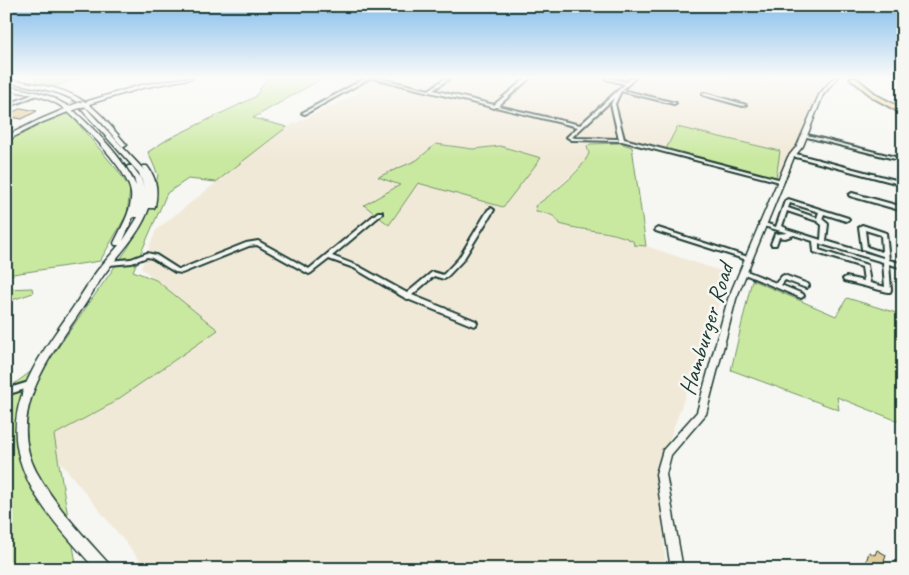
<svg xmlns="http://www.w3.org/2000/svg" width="909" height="575" viewBox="0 0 909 575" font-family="Caveat,sans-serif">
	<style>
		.built { fill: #f1e9d8 }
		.green { fill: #cae9a0; stroke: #74936a }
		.building { fill: #e4cc9a; stroke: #1f3d34 }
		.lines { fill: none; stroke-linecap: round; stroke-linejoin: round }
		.secondary-tunnel { stroke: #cbd1cc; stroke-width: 5.5; stroke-dasharray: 5.5 3; stroke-linecap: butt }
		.minor-casing { stroke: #1f3d34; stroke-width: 4 }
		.tertiary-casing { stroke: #1f3d34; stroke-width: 3 }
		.secondary-casing { stroke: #1f3d34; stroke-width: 3 }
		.primary-casing { stroke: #1f3d34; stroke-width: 4 }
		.minor { fill: #f6f6f2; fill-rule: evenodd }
		.tertiary { fill: #f6f6f2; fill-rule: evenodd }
		.secondary { fill: #f6f6f2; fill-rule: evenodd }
		.primary { fill: #fedd96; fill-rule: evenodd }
		.secondary-bridge-casing { stroke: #1f3d34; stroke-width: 8; stroke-linecap: butt }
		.secondary-bridge { stroke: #f6f6f2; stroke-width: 5.5 }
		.labels { text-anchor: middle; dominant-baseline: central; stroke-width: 5; stroke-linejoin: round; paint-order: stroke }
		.street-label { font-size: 24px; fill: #1f3d34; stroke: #f6f6f2 }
	</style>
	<rect width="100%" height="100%" fill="#f6f6f2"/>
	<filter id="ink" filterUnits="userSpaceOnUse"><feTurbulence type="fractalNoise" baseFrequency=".02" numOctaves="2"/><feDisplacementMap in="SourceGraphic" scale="10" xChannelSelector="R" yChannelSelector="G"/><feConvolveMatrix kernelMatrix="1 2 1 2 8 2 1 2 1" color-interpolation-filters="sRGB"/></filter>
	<g filter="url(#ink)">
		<path class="built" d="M328,78H829L805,135L780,181L626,145L589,153L585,162L551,195L535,206L536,211L551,215L578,230L596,231L626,237L633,241L635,245L646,246L730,274L658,470L666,569H147L57,458L54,435L111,404L217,330L141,268L156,230L287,127L355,95L363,88L323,81Z"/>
		<path class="green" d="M39,78H80C67,80 47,95 35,81Z
			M267,78H323L253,118L287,127L216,182L188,179L167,193L133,271L156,280L218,330L111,404L54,435L77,569H6V390L52,356L128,248L152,205L158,175L148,152L168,139L255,97Z
			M63,114H70L119,172L130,189L127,214L100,261L6,275V141L50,118Z
			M677,127L780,151L776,178L666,149Z
			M620,143L632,147L646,246L634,245L633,241C611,229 583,232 560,224C556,214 545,213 536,211L535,206C552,194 582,172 589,153L587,147L590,144Z
			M436,144L473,149L500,146L541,158L503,207L418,183L389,225L364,205L400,185L378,177L417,160Z
			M752,280L836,316L847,298L903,315V423L837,397L839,410L731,370Z
			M32,288L33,293L6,302V289Z"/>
		<path class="building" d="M21,108L37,111L22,119L6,116Z
			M877,550L886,555L882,569H864L869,552L875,555Z"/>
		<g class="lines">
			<path class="secondary-tunnel" d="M71,100L84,109"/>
			<defs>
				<path id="minor" d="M366,78H370L305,114L302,113Z
					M372,78H377L429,90L446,78H450L433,90L494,105L526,78H530L498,106L580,125L625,84L606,79L605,78H610L627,82L631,78H635L622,90L676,103L674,104L621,91L615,104L624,139L782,180V181L780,182L622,141L572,140L567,137L578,127L496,107L494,108L492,107ZM614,98L611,104L619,139L575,138L572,137Z
					M36,93L39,94L6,108V105Z
					M703,93H705L746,105L743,106L703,95Z
					M803,134L903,159V161L803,136Z
					M792,154H796L903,182V185L792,156Z
					M852,193L903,207V211L850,196L849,195Z
					M788,199L848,218L849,219L848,220L846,221L824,214L822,219L828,224L826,241L883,258V256L862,249L859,227L862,225L886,233L889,260L903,264V268L889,264L891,290L890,292H888L844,281L843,279L846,277L864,281L862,267L814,252L813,241L794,235L785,238L779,237L776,245H772L771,244L775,234L788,233L760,225L759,224L762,222L776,227L785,201ZM790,203L819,212L817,218L788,208ZM787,211L817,221L822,225L821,240L786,229V228L782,226ZM865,230L881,235L882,252L867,247ZM819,243L821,244L883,262L885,287L870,283L867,265L819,250Z
					M491,208L494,210L463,260L446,278L444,279L434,276L412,295L476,321L477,323L476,325L474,326L405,298L354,268L329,259L311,273L309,274L257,245L249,246L182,273L175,272L152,258L147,257L132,263L109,265L106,263L109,261L131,259L147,253L156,255L178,269H181L246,243L258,241L309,269L378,212H382V214L332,256L358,266L407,293L431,273L433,272L443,275L459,258L488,210Z
					M658,228L751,258L752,259L749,261L747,260L656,231L655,230Z
					M744,270L776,283L782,276L784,275L808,284L809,286L806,288L785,280L781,285L803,294L804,296L801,298L742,273L741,272L742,271Z
					M29,382L32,383L33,385L32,387L6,395V389Z"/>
				<path id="tertiary" d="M833,78H837L823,95L803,146L794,157L736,299L706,414L671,455L669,463L666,474L683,569H671L656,474L663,450L697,412L728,299L788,157L797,146L819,95Z"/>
				<path id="secondary" d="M184,78H193L142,88L89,104L102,116L126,144L127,145L124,147L122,146C111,134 101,120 88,109C66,91 35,87 6,82V79C34,84 62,86 85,102L141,85Z
					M6,86C21,89 35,91 49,96C57,99 66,107 74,107L75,108L73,110C96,131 123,157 136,186L134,178L127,167L128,166H132L141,178L144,188L139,173L81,109L86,108L144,170L142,167L143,166H147C157,179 158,190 155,206L154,208H149C140,235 119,253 103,276C95,288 88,300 80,312C49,358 6,413 36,471C55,506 83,535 109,564L111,569H95C67,536 32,502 20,460C2,401 43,352 74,306C82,294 89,282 97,271C104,262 112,254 119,245H115L114,243C121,228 133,209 131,193C129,171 85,127 68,112L43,122L6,141V136L39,120L65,109C48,96 27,93 6,90ZM133,217H138L123,241Z"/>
				<path id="primary" d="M850,78H856L878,96L903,109V114L874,98Z"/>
			</defs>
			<use href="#minor" class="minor-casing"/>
			<use href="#tertiary" class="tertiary-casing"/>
			<use href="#secondary" class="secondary-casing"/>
			<use href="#primary" class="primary-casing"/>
			<use href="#minor" class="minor"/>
			<use href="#tertiary" class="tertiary"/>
			<use href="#secondary" class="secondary"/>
			<use href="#primary" class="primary"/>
			<defs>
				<path id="secondary-bridge" d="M72,108L83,104"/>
			</defs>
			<use href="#secondary-bridge" class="secondary-bridge-casing"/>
			<use href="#secondary-bridge" class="secondary-bridge"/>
		</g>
	</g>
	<linearGradient id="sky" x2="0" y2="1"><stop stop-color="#85beec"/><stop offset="0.49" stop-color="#fbfbf9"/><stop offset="1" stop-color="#fbfbf9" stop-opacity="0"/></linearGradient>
	<rect width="909" height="158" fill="url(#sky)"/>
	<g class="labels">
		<g class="street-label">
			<text transform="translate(706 329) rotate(-73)">Hamburger Road</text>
		</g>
	</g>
	<rect width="909" height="575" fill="none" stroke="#f6f6f2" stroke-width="25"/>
	<rect x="12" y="12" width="884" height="550" fill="none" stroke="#1f3d34" stroke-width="2" filter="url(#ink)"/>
</svg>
